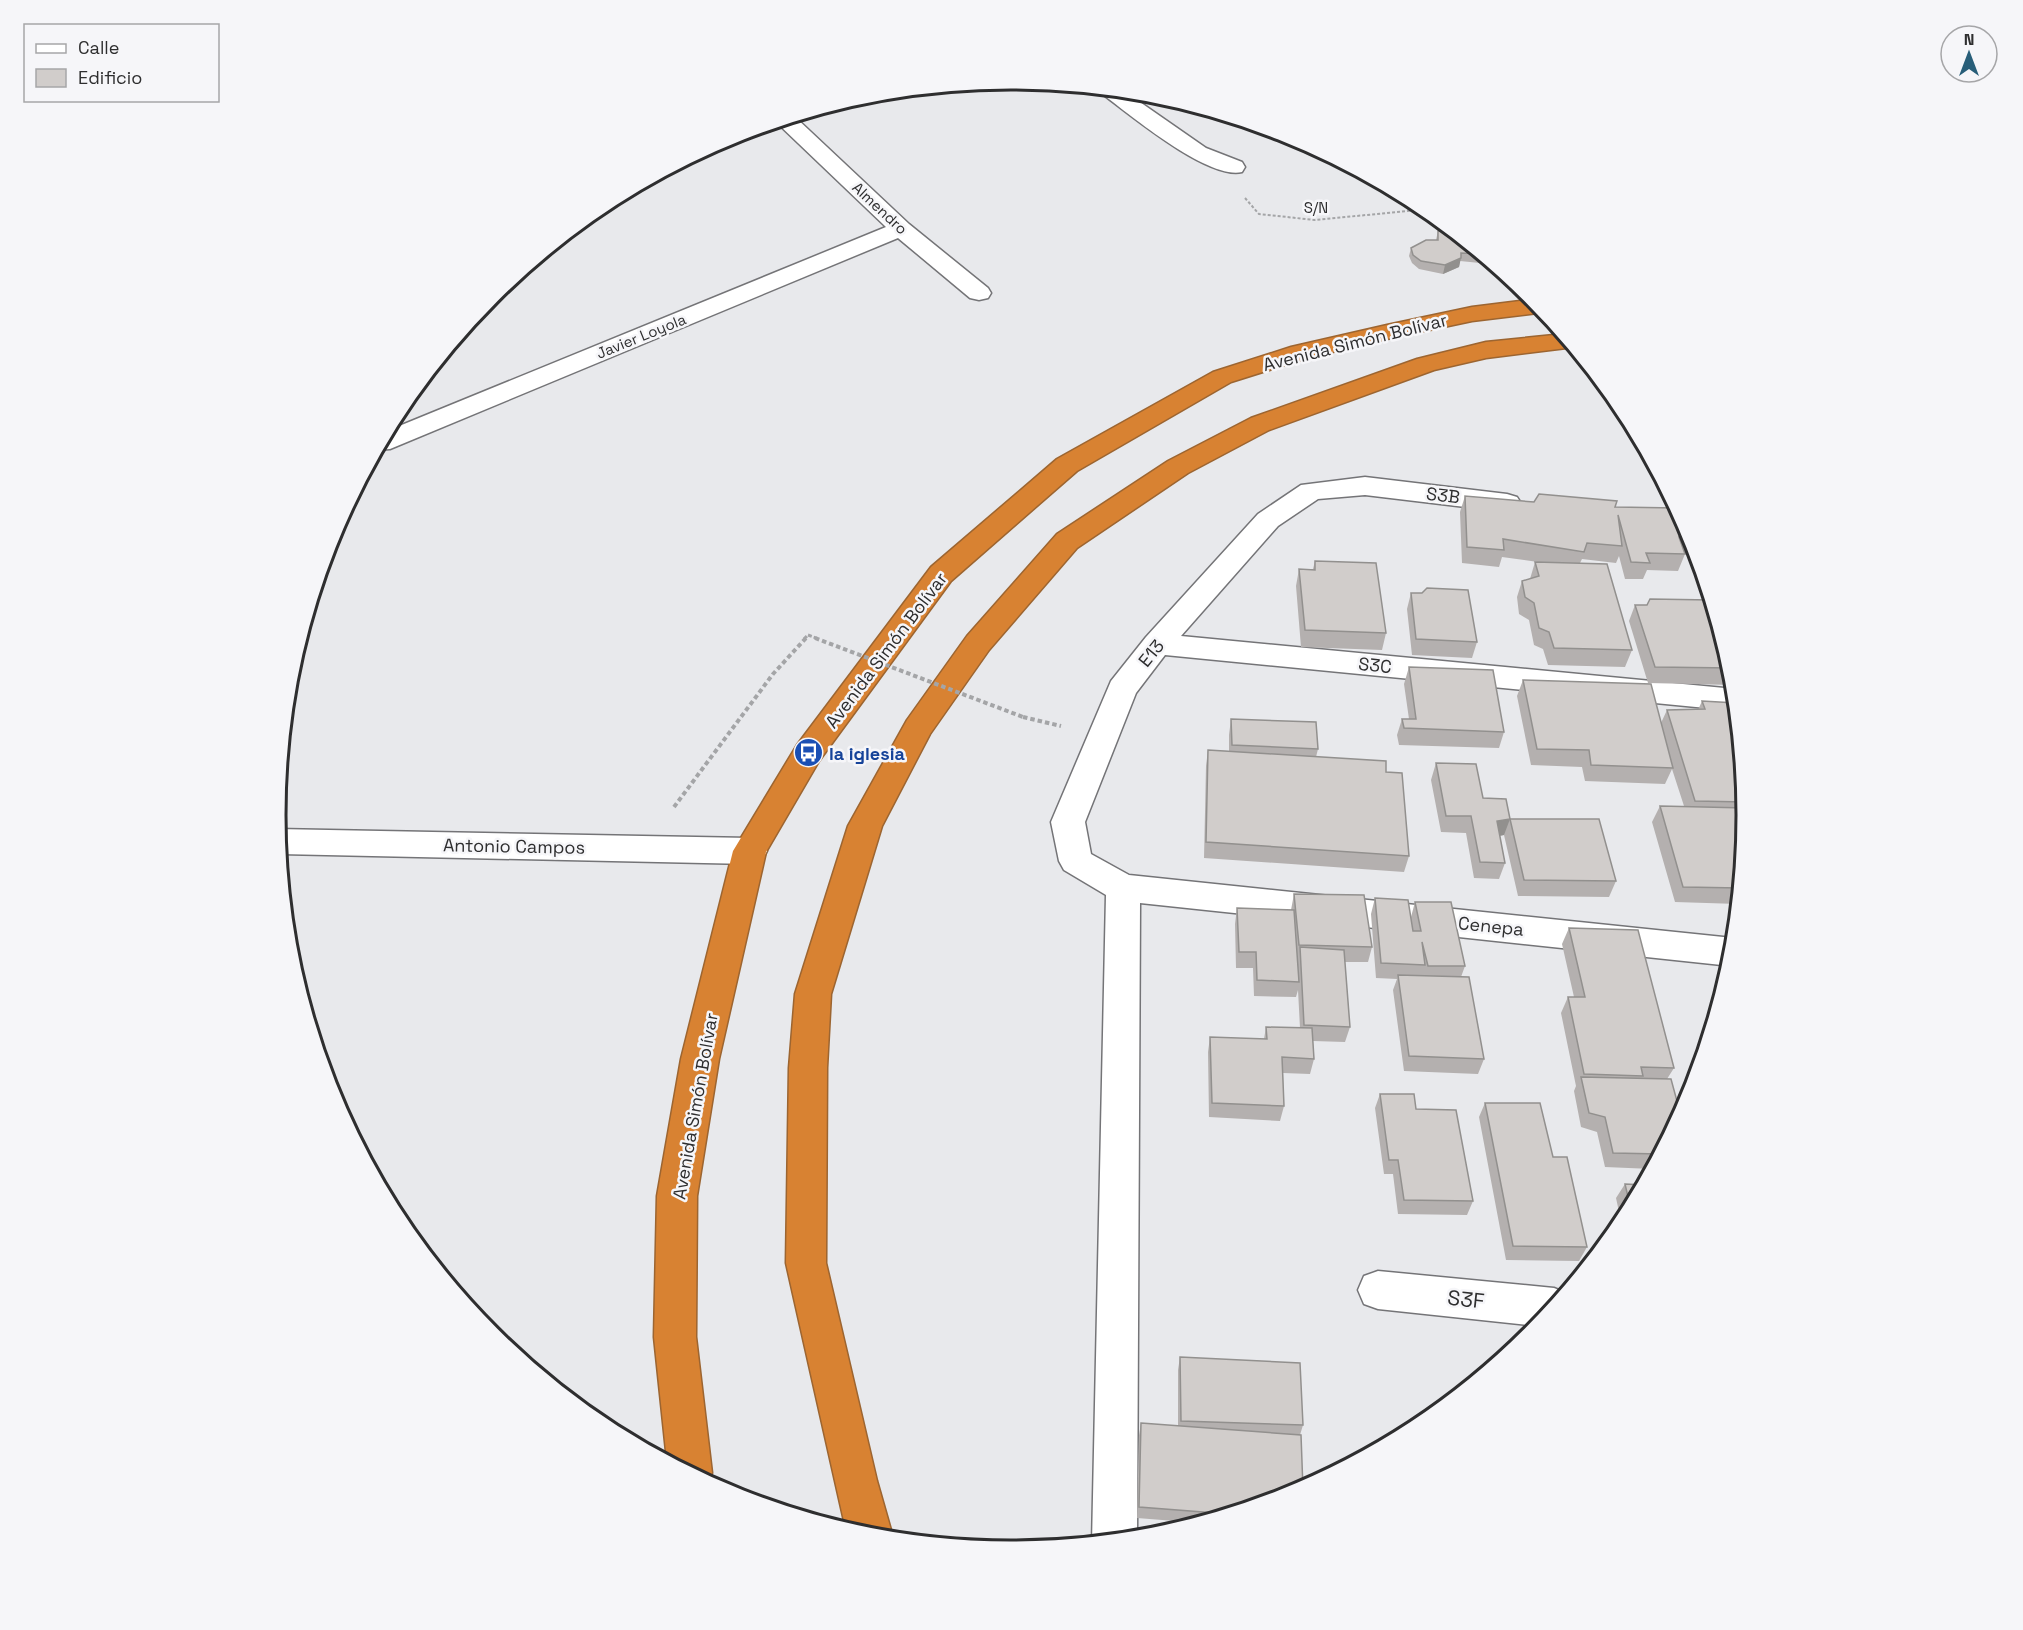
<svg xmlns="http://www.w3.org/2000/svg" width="2023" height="1630" viewBox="0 0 2023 1630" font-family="'Space Grotesk',sans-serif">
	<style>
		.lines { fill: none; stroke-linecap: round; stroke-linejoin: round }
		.street-casing { stroke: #747477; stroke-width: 3 }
		.highway-casing { stroke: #9c6531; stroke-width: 3 }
		.path-far2 { stroke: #a4a5a7; stroke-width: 2; stroke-dasharray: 3 2; stroke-linecap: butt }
		.path-far1 { stroke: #a4a5a7; stroke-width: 3; stroke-dasharray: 4 2; stroke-linecap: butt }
		.path { stroke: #a4a5a7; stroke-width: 4; stroke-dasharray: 4.5 3; stroke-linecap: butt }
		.street { fill: #fff; fill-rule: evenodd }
		.highway { fill: #d88232; fill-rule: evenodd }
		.path-bridge-far1 { stroke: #a4a5a7; stroke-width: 3; stroke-dasharray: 4 2; stroke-linecap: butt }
		.path-bridge { stroke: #a4a5a7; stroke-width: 4; stroke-dasharray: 4.5 3; stroke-linecap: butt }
		.wall { fill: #b4b0af }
		.shaded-wall { fill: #92908e }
		.building { fill: #d1cdcb; stroke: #92908e; stroke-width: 1.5 }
		.labels { text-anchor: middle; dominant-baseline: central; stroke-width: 5; stroke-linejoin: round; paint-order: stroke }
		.far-street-label { font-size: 15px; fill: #2e2e2f; stroke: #f6f6f9 }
		.street-label { font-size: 18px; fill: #2e2e2f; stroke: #f6f6f9 }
		.transit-label { font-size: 18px; font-weight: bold; fill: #164399; stroke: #f6f6f9; text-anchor: start }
		.near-street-label { font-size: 21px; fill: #2e2e2f; stroke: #f6f6f9 }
		.rim { fill: none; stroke: #2e2e2f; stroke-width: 3 }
	</style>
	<rect width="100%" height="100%" fill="#e8e9ec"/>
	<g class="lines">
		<defs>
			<path id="street" d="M1098,88L1124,91L1206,148L1242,162L1245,167L1242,172C1208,180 1129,114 1101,93Z
				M794,116L909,224L988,288L991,293L988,298L979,300L970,298L898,238L390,449L377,450L387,431L886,227L776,122Z
				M1365,477L1507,494L1517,497L1521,503L1517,509L1507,512L1365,495L1318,499L1278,526L1181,636L1735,689L1737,711L1165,655L1136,693L1085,822L1091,854L1129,875L1733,938H1735L1731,966L1140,903L1137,1538L1092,1543L1106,895L1064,870L1059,861L1051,822L1111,681L1146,637L1258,514L1301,485Z
				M277,829L750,838L762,842L767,851L762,860L750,864L280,854Z
				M1378,1271L1554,1288L1566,1293L1539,1326L1378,1309L1364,1304L1358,1290L1364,1276Z"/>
			<path id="highway" d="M1535,299L1546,312L1472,321L1387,339L1307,358L1231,382L1077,471L951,581L819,761L766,852L719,1059L697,1196L696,1337L712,1473L708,1483L667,1461L654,1337L657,1196L681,1059L733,851L797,745L931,567L1057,459L1213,372L1291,347L1387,325L1472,307Z
				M1564,334L1575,347L1486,358L1434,370L1269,430L1188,473L1077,548L989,650L930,734L882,826L831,994L827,1068L826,1263L877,1481L893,1537L868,1536L846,1530L786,1263L789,1068L795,994L848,826L907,720L967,636L1057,534L1168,461L1251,418L1417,359L1486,342Z"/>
		</defs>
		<use href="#street" class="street-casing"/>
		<use href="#highway" class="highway-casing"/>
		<path class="path-far2" d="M1245,198L1259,214L1315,220L1428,209"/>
		<path class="path-far1" d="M804,639L808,635"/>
		<path class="path" d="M1023,717L1061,726
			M674,807L773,674L806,638"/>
		<use href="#street" class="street"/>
		<use href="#highway" class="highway"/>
		<path class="path-bridge-far1" d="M808,635L819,639"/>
		<path class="path-bridge" d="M815,638L1023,717"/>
	</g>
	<path class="wall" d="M1438,231L1482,255L1480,263L1460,261L1459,267L1443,274L1419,269L1412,263L1409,256L1411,248L1436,240Z
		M1465,496L1534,502L1615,507L1691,534L1695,546L1691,555L1685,554L1678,571L1647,570L1643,579H1625L1619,556L1616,563L1582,559L1580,563L1632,650L1625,667L1548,665L1543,649L1534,645L1529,620L1519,614L1517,597L1522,581L1530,579L1535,562H1538L1502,557L1499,567L1462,563L1460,512Z
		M1315,561L1386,633L1382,650L1301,647L1296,586L1299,569H1313Z
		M1411,593L1477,642L1472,658L1412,655L1407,609Z
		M1711,600L1733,672L1734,685L1648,683L1629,621L1635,605H1647Z
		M1409,667L1504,732L1499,748L1399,745L1397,735L1402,719H1409L1404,684Z
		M1523,680L1661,723L1667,710H1698L1702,701L1736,703L1747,815L1738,904L1675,902L1652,822L1660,806H1684L1672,769L1665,784L1585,781L1582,767L1531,765L1517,696Z
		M1231,719L1318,749L1316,757L1386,772L1409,856L1404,872L1204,858L1206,766L1208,750L1229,751V735Z
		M1436,763L1510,819L1616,881L1609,897L1518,896L1504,835L1500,836L1505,863L1499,879L1474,878L1466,833L1441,832L1431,780Z
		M1294,894L1372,947L1368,962H1345L1350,1027L1345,1042L1313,1041L1314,1059L1310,1074L1283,1073L1284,1106L1280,1121L1209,1117L1208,1052L1210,1037L1264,1039L1266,1027L1300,1028L1298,990L1296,997L1254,996L1253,968H1236L1235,924L1237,908L1291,910Z
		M1375,898L1411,917L1415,902L1465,966L1461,977L1484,1059L1478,1074L1404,1071L1393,990L1397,979L1376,978L1371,914Z
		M1569,928L1674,1068L1667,1079L1681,1116L1652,1169L1605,1167L1597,1132L1581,1127L1574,1091L1576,1086L1561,1013L1568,997H1574L1562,944Z
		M1380,1094L1416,1109L1473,1201L1467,1215L1398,1214L1393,1174H1384L1375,1108Z
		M1485,1103L1553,1157L1587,1247L1579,1261L1506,1260L1479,1117Z
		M1625,1184L1644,1185L1623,1224L1610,1239L1609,1234L1618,1221H1621L1616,1198Z
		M1180,1357L1303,1425L1300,1435L1293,1495L1200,1523L1137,1518L1139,1435L1141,1423L1178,1426V1370Z"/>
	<path class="shaded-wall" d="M1461,258L1459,267L1443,274L1445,265Z
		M1510,819L1504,835L1491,837L1497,821Z"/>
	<path class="building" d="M1438,231L1456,233L1482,254L1461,253V258L1445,265L1421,261L1413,255L1411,248L1426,240H1438Z
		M1539,494L1617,501L1615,507L1677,508L1692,538L1679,537L1685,554L1646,553L1650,563L1631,562L1618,515L1622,546L1587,543L1584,552L1503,539L1504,550L1467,547L1465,496L1534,502Z
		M1315,561L1376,563L1386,633L1305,630L1299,569L1315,570Z
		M1535,562L1607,564L1632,650L1554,648L1549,632L1539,628L1534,603L1525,597L1522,581L1539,576Z
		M1427,588L1468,590L1477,642L1416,639L1411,593H1422Z
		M1650,599L1711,600L1732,668L1655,667L1635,605H1647Z
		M1409,667L1493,670L1504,732L1404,728L1402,719H1416Z
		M1523,680L1651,684L1673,768L1591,765L1589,750L1537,749Z
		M1702,701L1736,703L1746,802L1695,801L1667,710L1705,709Z
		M1231,719L1316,722L1318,749L1232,745Z
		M1208,750L1386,761V772L1402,773L1409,856L1206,842Z
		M1436,763L1476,764L1483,798L1506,799L1510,819L1497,821L1505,863L1480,862L1471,816H1446Z
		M1660,806L1746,808L1747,815L1740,888L1683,887Z
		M1510,819H1599L1616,881L1524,880Z
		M1294,894L1364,895L1372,947L1299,945Z
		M1375,898L1408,900L1413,931H1421L1415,902H1451L1465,966H1428L1422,942L1425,965L1381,963Z
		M1237,908L1294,910L1299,982L1257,980L1256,952H1239Z
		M1569,928L1638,930L1674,1068L1641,1067L1643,1076L1584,1074L1568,997H1585Z
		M1300,947L1344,950L1350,1027L1304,1025Z
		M1398,975L1469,977L1484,1059L1409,1056Z
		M1266,1027L1312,1028L1314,1059L1282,1057L1284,1106L1212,1103L1210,1037L1267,1039Z
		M1581,1077L1671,1079L1681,1116L1660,1154L1613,1153L1605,1117L1589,1113Z
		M1380,1094H1414L1416,1109L1456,1110L1473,1201L1404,1200L1398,1160H1389Z
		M1485,1103H1540L1553,1157H1567L1587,1247L1513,1246Z
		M1625,1184L1644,1185L1631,1210Z
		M1618,1221H1625L1619,1228Z
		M1180,1357L1300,1363L1303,1425L1181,1421Z
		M1141,1423L1301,1435L1303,1489L1293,1495L1229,1514L1139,1507Z
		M1182,1528L1170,1532V1529Z"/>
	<defs>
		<symbol id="bus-disc" viewBox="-11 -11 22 22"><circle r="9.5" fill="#1a4fb4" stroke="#f6f6f9"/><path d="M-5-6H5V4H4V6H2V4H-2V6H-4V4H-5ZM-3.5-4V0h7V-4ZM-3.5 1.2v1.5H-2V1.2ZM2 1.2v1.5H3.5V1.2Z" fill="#fff"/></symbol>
	</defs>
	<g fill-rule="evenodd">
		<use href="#bus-disc" x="792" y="736" width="33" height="33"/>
	</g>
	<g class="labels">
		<g class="far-street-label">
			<text x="1316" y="207">S/N</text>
			<text transform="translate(880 208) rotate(43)">Almendro</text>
			<text transform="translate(641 336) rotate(-22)">Javier Loyola</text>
		</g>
		<g class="street-label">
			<text transform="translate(1355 342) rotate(-14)">Avenida Simón Bolívar</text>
			<text transform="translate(1443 495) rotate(7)">S3B</text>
			<text transform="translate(886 650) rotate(-53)">Avenida Simón Bolívar</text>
			<text transform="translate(1151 653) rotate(-51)">E13</text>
			<text transform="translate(1375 665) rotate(6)">S3C</text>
			<text transform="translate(514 846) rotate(1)">Antonio Campos</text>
			<text transform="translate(1491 926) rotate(6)">Cenepa</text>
			<text transform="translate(695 1106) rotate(-80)">Avenida Simón Bolívar</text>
		</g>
		<g class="transit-label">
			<text x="829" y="753">la iglesia</text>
		</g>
		<g class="near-street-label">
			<text transform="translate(1466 1299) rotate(6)">S3F</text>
		</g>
	</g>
	<path d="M0 0H2023V1630H0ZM286 815a725 725 0 1 1 1450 0a725 725 0 1 1-1450 0Z" fill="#f6f6f9" fill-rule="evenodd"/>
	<path class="rim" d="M286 815a725 725 0 1 1 1450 0a725 725 0 1 1-1450 0Z"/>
	<rect x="24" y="24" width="195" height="78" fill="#f6f6f9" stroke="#a6a6a8" stroke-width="1.5"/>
	<rect x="36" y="44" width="30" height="9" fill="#ffffff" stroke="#a6a6a8" stroke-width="1.5"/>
	<text x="78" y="54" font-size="18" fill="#2e2e2f">Calle</text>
	<rect x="36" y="69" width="30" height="18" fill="#d1cdcb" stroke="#a6a6a8" stroke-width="1.5"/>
	<text x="78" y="84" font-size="18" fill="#2e2e2f">Edificio</text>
	<g transform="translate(1969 54)"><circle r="28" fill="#f6f6f9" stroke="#a6a6a8" stroke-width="1.5"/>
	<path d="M0-4.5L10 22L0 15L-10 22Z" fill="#285e79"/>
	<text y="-9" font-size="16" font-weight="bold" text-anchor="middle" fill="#2e2e2f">N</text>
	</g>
</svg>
